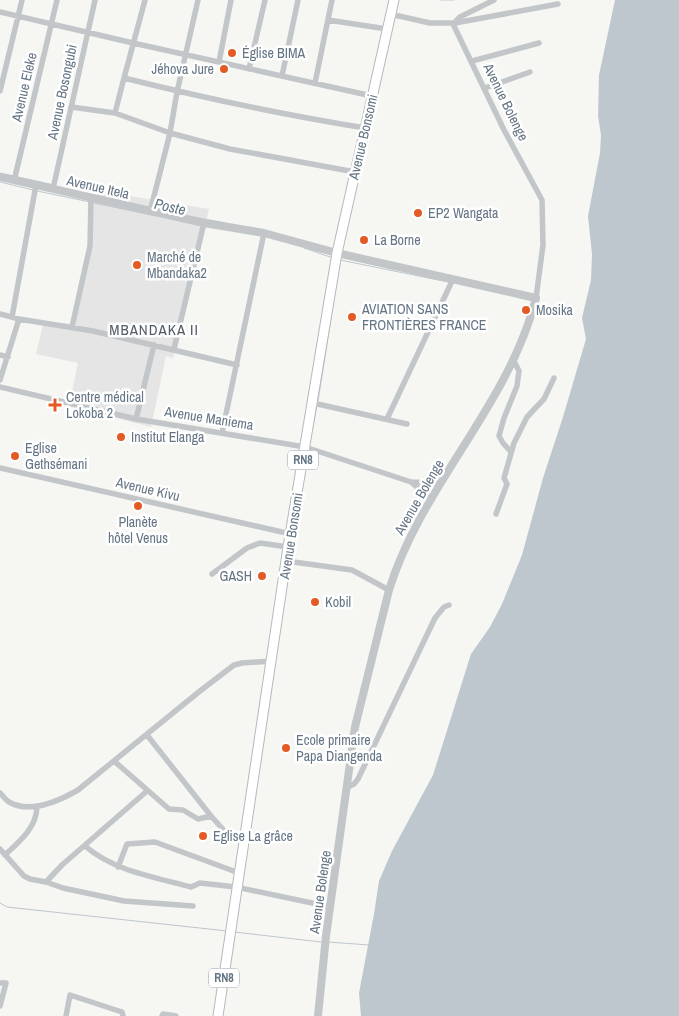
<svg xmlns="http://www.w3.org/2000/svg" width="679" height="1016" font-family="'Archivo Narrow',sans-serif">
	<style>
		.built { fill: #e4e5e4 }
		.water { fill: #bec7cd }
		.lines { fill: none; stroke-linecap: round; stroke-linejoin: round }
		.stream { stroke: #bec7cd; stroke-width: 1 }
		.primary-casing { stroke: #b5b9bd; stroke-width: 11 }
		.minor { stroke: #c2c6c9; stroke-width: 5.5 }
		.tertiary { stroke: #c2c6c9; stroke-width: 8 }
		.primary { stroke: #fff; stroke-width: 9 }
		.poi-dot { fill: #e45a25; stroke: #fff; stroke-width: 2 }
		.labels { text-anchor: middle; stroke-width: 5; stroke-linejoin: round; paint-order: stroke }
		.shield { fill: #fff; stroke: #939ea9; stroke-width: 1 }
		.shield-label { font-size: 12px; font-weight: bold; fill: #657584 }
		.poi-label { font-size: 14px; fill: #657584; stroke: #fff; text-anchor: start }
		.street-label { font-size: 14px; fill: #657584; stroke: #fff }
		.water-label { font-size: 15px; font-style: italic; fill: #617781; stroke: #fff }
		.neighbourhood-label { font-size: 15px; letter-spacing: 1px; fill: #535e69; stroke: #fff }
	</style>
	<rect width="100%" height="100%" fill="#f6f6f3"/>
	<path class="built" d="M93 190 209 209 173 358 166 356 151 427 69 406 78 363 36 354 44 321 71 324 89 246Z"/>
	<path class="water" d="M615 0H679V1016H361L359 993 374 914 379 881 392 851 433 775 471 654 490 627 502 604 522 555 543 478 563 417 586 339 582 318 591 280 592 254 588 216 600 153 601 135 598 116 599 75Z"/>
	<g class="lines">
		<path class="stream" d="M441 0H454
			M0 173 14 176
			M18 177 50 184
			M0 182 33 190
			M37 191 90 202
			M94 203 156 216
			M350 214 370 128
			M193 217 226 223
			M304 248 333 258
			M340 260 448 282
			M520 298 529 300
			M318 401 339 267
			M312 431 317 405
			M0 903 7 907 227 931
			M234 932 321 942
			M328 942 369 945"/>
		<g class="primary-casing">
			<path id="primary" d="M218 1016 288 547 337 253 394 0"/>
		</g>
		<path class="minor" d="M494 0 460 17 456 21 454 26 504 130 542 200 543 245 536 298
			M0 12 133 43 372 96
			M390 14 430 23H455L558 4
			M328 20 387 29
			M472 61 539 43
			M219 62 231 0
			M249 69 265 0
			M282 76 298 0
			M124 78 145 0
			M315 83 332 0
			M485 88 530 72
			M0 91 22 0
			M71 107 115 113 170 133 230 149 355 172
			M115 113 124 78C204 98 284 115 365 128
			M14 181 57 0
			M53 189 95 0
			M150 212 170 133 177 92 198 0
			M0 314 19 319 93 331 237 365
			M12 317 36 185
			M72 327 90 246 91 197
			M174 349 204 223
			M0 355 8 357
			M0 380 19 319
			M0 387 136 419 305 447 411 482 441 483
			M313 403 407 424
			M136 419 154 345
			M387 419 453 279
			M222 433 264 233
			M511 452 503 443 499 436 504 418 517 386 519 371 514 361
			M0 468 291 534
			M411 482 432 500
			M496 514 507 484 504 478 514 443 527 417 544 399 554 378
			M286 561 352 570 389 590
			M212 574 247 548 260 543 288 547
			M147 735 211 816 228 835 246 840
			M114 761 169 809 183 810 198 819 211 816
			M346 788 354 784 358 779 435 618 444 607 449 605
			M0 793C3 796 6 800 9 802 30 814 59 801 78 790L200 691 234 665 242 663 272 661
			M85 846C114 871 154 877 191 887L200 883 236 887 331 907
			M0 849 24 876 30 879 46 882 62 865 147 791
			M5 855C20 841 37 827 37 806
			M118 867 127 844 155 842 239 873
			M46 882 63 888 124 901 193 906
			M0 983H6L0 1006
			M66 1016 70 995 122 1012 123 1016
			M162 1016 163 1014 176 1016"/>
		<path class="tertiary" d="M0 177 204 223 264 233 337 253 536 298C509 405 422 484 389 590L355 727 326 936 318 1016"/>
		<use href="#primary" class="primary"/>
	</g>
	<g class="poi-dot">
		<circle cx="232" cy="53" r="5"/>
		<circle cx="224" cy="69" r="5"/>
		<circle cx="418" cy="213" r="5"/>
		<circle cx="364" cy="240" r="5"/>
		<circle cx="137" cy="265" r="5"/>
		<circle cx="526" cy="310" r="5"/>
		<circle cx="352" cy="317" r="5"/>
		<path d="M52.5 397.5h5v5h5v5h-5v5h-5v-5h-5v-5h5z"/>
		<circle cx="121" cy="437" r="5"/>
		<circle cx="15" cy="456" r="5"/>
		<circle cx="138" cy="506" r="5"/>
		<circle cx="262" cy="576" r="5"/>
		<circle cx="315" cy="602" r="5"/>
		<circle cx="286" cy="748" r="5"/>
		<circle cx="203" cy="836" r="5"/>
	</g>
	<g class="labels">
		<g class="shield">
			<rect x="288" y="450.5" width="30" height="19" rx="4"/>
			<rect x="209" y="968.5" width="30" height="19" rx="4"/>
		</g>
		<g class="shield-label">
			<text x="303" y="464">RN8</text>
			<text x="224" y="982">RN8</text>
		</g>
		<g class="poi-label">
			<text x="242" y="58">Église BIMA</text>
			<text x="214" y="74" text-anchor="end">Jéhova Jure</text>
			<text x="428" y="218">EP2 Wangata</text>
			<text x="374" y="245">La Borne</text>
			<text x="147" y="262">Marché de<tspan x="147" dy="16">Mbandaka2</tspan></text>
			<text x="362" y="314">AVIATION SANS<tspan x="362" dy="16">FRONTIÈRES FRANCE</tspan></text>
			<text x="536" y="315">Mosika</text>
			<text x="66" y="402">Centre médical<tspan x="66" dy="16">Lokoba 2</tspan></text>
			<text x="131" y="442">Institut Elanga</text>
			<text x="25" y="453">Eglise<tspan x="25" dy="16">Gethsémani</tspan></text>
			<text x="138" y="527" text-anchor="middle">Planète<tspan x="138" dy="16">hôtel Venus</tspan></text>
			<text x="252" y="581" text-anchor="end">GASH</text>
			<text x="325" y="607">Kobil</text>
			<text x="296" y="745">Ecole primaire<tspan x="296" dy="16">Papa Diangenda</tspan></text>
			<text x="213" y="841">Eglise La grâce</text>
		</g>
		<g class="street-label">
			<text transform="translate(24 87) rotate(-77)" y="5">Avenue Eleke</text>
			<text transform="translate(62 92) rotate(-78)" y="5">Avenue Bosongubi</text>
			<text transform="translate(506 102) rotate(64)" y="5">Avenue Bolenge</text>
			<text transform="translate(363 137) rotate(-77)" y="5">Avenue Bonsomi</text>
			<text transform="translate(98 187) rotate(13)" y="5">Avenue Itela</text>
			<text transform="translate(209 418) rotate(9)" y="5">Avenue Maniema</text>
			<text transform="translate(148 489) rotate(13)" y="5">Avenue Kivu</text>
			<text transform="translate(419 497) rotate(-60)" y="5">Avenue Bolenge</text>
			<text transform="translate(291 536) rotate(-81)" y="5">Avenue Bonsomi</text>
			<text transform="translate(320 892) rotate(-82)" y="5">Avenue Bolenge</text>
		</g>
		<g class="water-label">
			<text transform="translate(170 207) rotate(12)" y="5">Poste</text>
		</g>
		<g class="neighbourhood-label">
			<text x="154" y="335">MBANDAKA II</text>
		</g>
	</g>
</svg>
